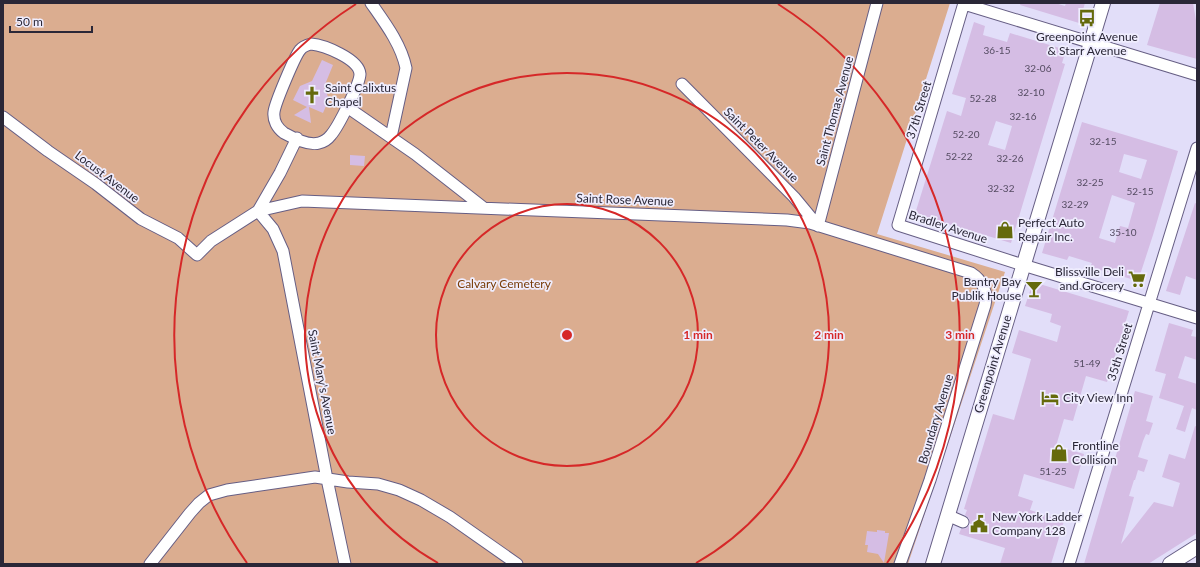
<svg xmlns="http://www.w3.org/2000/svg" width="1200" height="567" font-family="Lato,sans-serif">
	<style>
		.green { fill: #dbad90 }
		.building { fill: #d5bde4; fill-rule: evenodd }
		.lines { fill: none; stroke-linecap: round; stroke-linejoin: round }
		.minor-casing { stroke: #665e84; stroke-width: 13 }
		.major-casing { stroke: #665e84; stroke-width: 16 }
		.minor { stroke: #fff; stroke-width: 11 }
		.major { stroke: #fff; stroke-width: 14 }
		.ring { fill: none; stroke: #d62828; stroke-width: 2 }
		.labels { text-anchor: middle; stroke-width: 3.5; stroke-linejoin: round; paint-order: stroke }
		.number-label { font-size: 10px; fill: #554c62 }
		.poi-label { font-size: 12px; fill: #2a2737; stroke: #efedfe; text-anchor: start }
		.street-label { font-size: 12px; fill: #2a2737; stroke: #efedfe }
		.park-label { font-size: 12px; fill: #783b07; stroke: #efedfe }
		.centre { fill: #d62828; stroke: #efedfe; stroke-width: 2 }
		.ring-label { font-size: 12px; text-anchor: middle; font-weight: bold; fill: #d62828; stroke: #efedfe; stroke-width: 3.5; stroke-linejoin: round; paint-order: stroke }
	</style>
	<rect width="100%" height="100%" fill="#e2def9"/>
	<path class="green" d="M3 3H950L877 234 1005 272 908 564H3Z"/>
	<path class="building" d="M1021 3H1055L1065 6 1066 3H1085L1079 23 1020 5Z
		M1160 3H1193L1197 26V59L1147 45Z
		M974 22 985 26 983 35 1007 42 1010 33 1066 50 1062 63 1065 64 1011 243 915 214 947 111 961 116 966 98 952 94ZM996 121 1012 126 1005 150 988 145Z
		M322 60 333 65 324 87 329 99 323 113 309 107 311 123 294 115 307 107 293 100 300 86 312 81Z
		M1082 122 1178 151 1153 235 1138 281 1090 267 1092 263 1069 256 1067 260 1042 253ZM1124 154 1147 160 1141 179 1119 172ZM1112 195 1135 203 1128 228 1120 226 1115 243 1099 238Z
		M350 155 365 156 364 166 350 165Z
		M1195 203 1197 204V280L1186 276 1180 295 1166 291Z
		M1033 282 1129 311 1107 382 1086 376 1073 421 1064 419 1056 446 1084 454 1074 489 1024 474 1018 496 1033 501 1030 510 1064 521 1051 564H1000L1005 548 959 534 961 529 967 528 970 524 969 518 965 515 967 510 964 509 993 414 1014 420 1026 378 1031 359 1012 353 1019 330 1057 342 1061 326 1050 322 1052 314 1025 306Z
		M1169 323 1193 330 1191 336 1197 337V360L1185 356 1178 378 1197 384V410L1192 408 1185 432 1176 429 1184 406 1159 398 1166 374 1155 371Z
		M1135 391 1153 396 1146 421 1153 423 1149 435 1146 434 1143 441 1138 457 1148 460 1144 472 1138 470 1135 480H1134L1129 496 1134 497 1121 544 1154 502 1173 507 1180 483 1162 477 1169 454 1185 459 1195 426 1197 427V533L1148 564H1084Z
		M877 530 885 531V533H889L884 563 878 554 867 552 868 545H865L867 531 877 532Z"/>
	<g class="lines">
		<g class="minor-casing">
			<path id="minor" d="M371 3C385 23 401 44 406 68L391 137
				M964 3 898 225 1023 265 1197 318
				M964 4 1197 75
				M311 44C324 45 359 59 360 74 360 84 338 127 331 135 328 139 323 142 319 143 309 146 293 138 284 133 277 128 273 120 274 112 275 103 295 56 300 50 303 46 307 45 311 44Z
				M682 84 794 197 818 226
				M347 107 415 154 484 208
				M3 117 48 151 96 184 141 219 178 238 197 255 211 241 258 211 280 173 297 138
				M258 211 302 201 787 220 810 223 971 273C982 280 988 291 985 305L930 480 900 564
				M258 211 273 229 283 251 327 479 345 564
				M818 226 877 3
				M947 515 963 522
				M150 564 190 513 199 503 209 495 227 490 315 477 348 482 378 484 399 490 421 500 450 517 517 564
				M1069 564 1197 148"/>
		</g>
		<g class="major-casing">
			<path id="major" d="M933 564 1103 3
				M1170 564 1197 547"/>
		</g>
		<use href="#minor" class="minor"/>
		<use href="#major" class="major"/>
	</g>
	<g class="ring">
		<circle cx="567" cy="335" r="131"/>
		<path d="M438 563A262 262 0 1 1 696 563"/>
		<path d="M247 563A393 393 0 0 1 356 4M778 4A393 393 0 0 1 887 563"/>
	</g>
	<defs>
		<g id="bus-bare" transform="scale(1.38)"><path d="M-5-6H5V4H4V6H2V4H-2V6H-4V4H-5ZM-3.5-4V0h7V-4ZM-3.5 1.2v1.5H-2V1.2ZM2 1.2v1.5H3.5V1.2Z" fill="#656a0c" stroke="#efedfe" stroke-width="2.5" paint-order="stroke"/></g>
		<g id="church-bare" transform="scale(1.38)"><path d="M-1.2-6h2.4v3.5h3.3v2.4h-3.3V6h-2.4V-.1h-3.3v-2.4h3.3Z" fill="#656a0c" stroke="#efedfe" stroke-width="2.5" paint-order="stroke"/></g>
		<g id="shop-bare" transform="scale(1.38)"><path d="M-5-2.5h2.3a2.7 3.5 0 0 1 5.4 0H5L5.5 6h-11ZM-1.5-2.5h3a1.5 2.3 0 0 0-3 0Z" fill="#656a0c" stroke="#efedfe" stroke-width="2.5" paint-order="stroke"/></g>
		<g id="supermarket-bare" transform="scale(1.38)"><path d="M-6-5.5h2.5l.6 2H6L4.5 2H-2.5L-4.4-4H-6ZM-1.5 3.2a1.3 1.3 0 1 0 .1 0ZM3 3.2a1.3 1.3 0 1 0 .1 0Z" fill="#656a0c" stroke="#efedfe" stroke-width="2.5" paint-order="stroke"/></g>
		<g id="bar-bare" transform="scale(1.38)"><path d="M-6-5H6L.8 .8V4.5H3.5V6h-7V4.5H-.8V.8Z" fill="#656a0c" stroke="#efedfe" stroke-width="2.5" paint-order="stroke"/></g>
		<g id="hotel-bare" transform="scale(1.38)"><path d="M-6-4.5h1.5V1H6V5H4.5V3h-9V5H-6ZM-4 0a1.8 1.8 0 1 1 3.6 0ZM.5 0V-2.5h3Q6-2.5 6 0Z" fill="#656a0c" stroke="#efedfe" stroke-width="2.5" paint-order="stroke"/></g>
		<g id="civic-bare" transform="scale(1.38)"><path d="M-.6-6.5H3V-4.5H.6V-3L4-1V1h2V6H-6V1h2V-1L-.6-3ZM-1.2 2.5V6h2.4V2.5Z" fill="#656a0c" stroke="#efedfe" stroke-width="2.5" paint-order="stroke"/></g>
	</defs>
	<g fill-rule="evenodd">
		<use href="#bus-bare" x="1087" y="18"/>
		<use href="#church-bare" x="312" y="95"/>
		<use href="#shop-bare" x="1005" y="230"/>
		<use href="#supermarket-bare" x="1137" y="279"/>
		<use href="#bar-bare" x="1034" y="289"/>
		<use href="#hotel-bare" x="1050" y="398"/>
		<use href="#shop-bare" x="1059" y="453"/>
		<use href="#civic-bare" x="979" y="524"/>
	</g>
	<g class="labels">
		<g class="number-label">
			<text x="997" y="54">36-15</text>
			<text x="1038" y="72">32-06</text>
			<text x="1031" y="96">32-10</text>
			<text x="983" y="102">52-28</text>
			<text x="1023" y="120">32-16</text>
			<text x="966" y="138">52-20</text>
			<text x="1103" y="145">32-15</text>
			<text x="959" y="160">52-22</text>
			<text x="1010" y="162">32-26</text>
			<text x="1090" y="186">32-25</text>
			<text x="1001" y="192">32-32</text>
			<text x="1140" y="195">52-15</text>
			<text x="1075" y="208">32-29</text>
			<text x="1123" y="236">35-10</text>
			<text x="1087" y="367">51-49</text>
			<text x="1053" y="475">51-25</text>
		</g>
		<g class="poi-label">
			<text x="1087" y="41" text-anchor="middle">Greenpoint Avenue<tspan x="1087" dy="14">&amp; Starr Avenue</tspan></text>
			<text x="325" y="92">Saint Calixtus<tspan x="325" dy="14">Chapel</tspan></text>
			<text x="1018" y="227">Perfect Auto<tspan x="1018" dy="14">Repair Inc.</tspan></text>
			<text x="1124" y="276" text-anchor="end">Blissville Deli<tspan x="1124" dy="14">and Grocery</tspan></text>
			<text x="1021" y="286" text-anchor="end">Bantry Bay<tspan x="1021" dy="14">Publik House</tspan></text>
			<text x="1063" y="402">City View Inn</text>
			<text x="1072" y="450">Frontline<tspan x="1072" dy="14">Collision</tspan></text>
			<text x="992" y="521">New York Ladder<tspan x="992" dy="14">Company 128</tspan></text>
		</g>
		<g class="street-label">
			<text transform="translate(919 110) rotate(-73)" y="4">37th Street</text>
			<text transform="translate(835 111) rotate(-75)" y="4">Saint Thomas Avenue</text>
			<text transform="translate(761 145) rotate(45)" y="4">Saint Peter Avenue</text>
			<text transform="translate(107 177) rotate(37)" y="4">Locust Avenue</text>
			<text transform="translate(625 200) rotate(2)" y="4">Saint Rose Avenue</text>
			<text transform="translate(948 227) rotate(18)" y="4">Bradley Avenue</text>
			<text transform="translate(1120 352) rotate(-73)" y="4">35th Street</text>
			<text transform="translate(993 364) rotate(-73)" y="4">Greenpoint Avenue</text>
			<text transform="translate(322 382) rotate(79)" y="4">Saint Mary's Avenue</text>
			<text transform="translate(936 419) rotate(-73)" y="4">Boundary Avenue</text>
		</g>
		<g class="park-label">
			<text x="504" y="288">Calvary Cemetery</text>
		</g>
	</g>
	<circle cx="567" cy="335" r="6" class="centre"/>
	<g class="ring-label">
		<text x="698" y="339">1 min</text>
		<text x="829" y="339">2 min</text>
		<text x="960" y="339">3 min</text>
	</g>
	<rect width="1200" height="567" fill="none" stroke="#2a2737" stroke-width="8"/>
	<path d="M10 26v6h82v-6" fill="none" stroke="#2a2737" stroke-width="2"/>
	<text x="16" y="26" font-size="12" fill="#2a2737" stroke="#efedfe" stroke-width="3" paint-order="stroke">50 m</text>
</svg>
